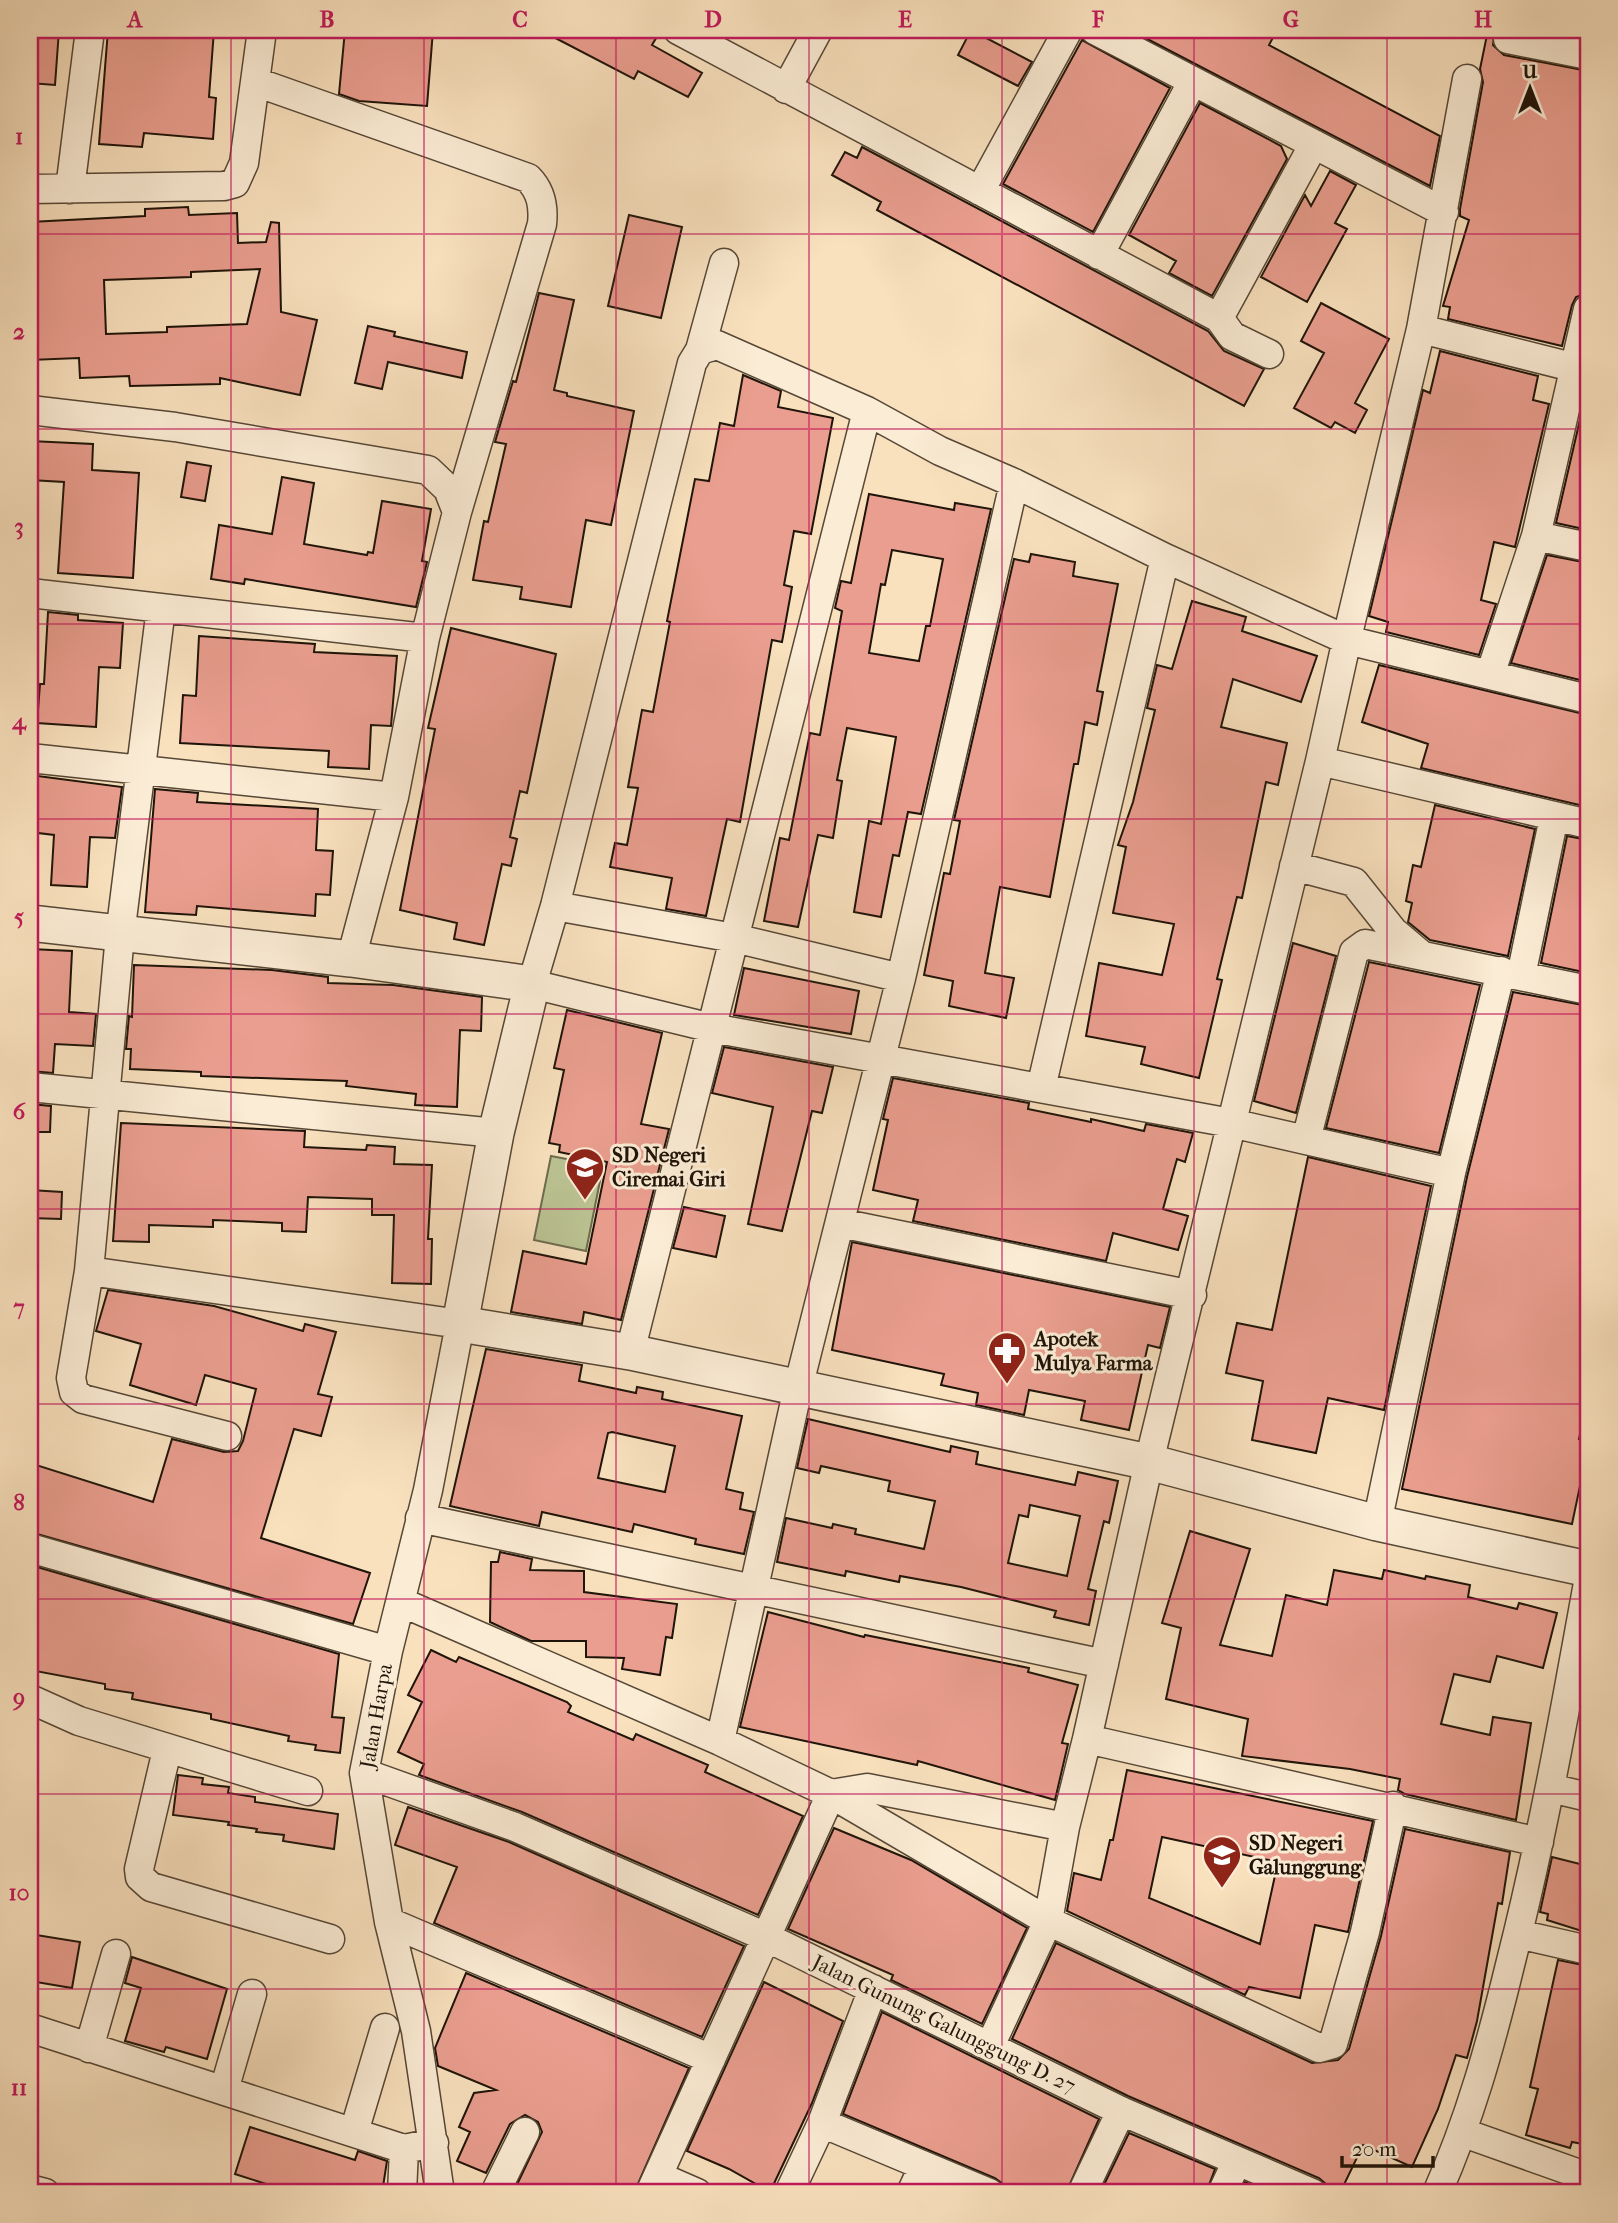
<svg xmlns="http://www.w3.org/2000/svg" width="1618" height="2223" font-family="'IM FELL French Canon',serif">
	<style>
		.park { fill: #bbc393; stroke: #6d6c4e; stroke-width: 2 }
		.building { fill: #ea9e8f; stroke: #1f1409; stroke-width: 2; fill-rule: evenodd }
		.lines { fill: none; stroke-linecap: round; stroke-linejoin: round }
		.minor-casing { stroke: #564736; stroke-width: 31 }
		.tertiary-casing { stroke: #564736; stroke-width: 38 }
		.minor { stroke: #fbecd5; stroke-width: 28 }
		.tertiary { stroke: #fbecd5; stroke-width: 35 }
		.grid { fill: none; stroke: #c2185b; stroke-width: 2; stroke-opacity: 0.55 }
		.labels { text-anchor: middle; stroke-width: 6; stroke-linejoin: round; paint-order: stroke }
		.poi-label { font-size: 21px; font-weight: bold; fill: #1f1409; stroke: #fbecd5; text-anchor: start }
		.street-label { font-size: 21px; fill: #1f1409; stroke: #fbecd5 }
		.neatline { fill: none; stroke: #c2185b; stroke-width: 2.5 }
		.grid-label { font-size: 23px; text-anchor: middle; font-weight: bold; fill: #c2185b }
	</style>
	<rect width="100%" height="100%" fill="#f9e1be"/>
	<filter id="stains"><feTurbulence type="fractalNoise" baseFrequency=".00286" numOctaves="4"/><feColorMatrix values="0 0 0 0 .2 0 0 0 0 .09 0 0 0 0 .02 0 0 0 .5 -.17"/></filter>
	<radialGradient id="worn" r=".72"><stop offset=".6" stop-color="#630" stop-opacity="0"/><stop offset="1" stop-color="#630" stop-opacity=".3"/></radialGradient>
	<path class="park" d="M551 1156 603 1166 586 1251 534 1240Z"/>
	<path class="building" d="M30 30H59L55 85 30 83Z
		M108 30 185 35V30H214L209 97 216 98 213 139 144 133 142 147 99 144Z
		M345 30H433L427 106 359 101 339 94Z
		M540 30H661L652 45 702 73 688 97 638 71 634 79Z
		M971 30 1032 62 1018 86 958 55Z
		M1130 30H1277L1269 45 1440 136 1430 186Z
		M1488 30H1495L1493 45 1504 55 1588 71V293L1576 297 1572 305 1562 346 1448 319 1450 307 1443 306 1469 220 1460 216V209L1483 82 1480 69Z
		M1547 30H1588V38Z
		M1082 40 1170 88 1093 232 1003 184Z
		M1200 103 1281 146 1287 159 1212 296 1169 273 1176 261 1129 235Z
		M862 147 1208 331 1224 351 1264 369 1244 406 877 210 881 202 832 175 845 152 857 158Z
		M1330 171 1356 185 1335 223 1347 229 1307 302 1261 277 1305 195 1311 206Z
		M188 207 189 215 237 213 238 243 266 242 271 222 279 223 281 312 317 320 300 395 220 378V384L130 386 129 376 80 378 79 358 30 360V222L145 216V209ZM260 269 247 324 167 327V332L106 334 104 280 191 277V272Z
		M629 215 682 227 661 318 608 306Z
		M539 293 574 300 554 390 567 393V396L634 411 611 525 586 520 571 607 520 599 522 587 473 580 484 521 488 522 506 444 495 442 513 381 516 382Z
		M1321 303 1389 339 1355 403 1367 410 1355 433 1335 422 1331 428 1294 408 1324 353 1301 341Z
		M368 326 395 332 394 336 467 352 462 378 388 362 382 389 355 383Z
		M1440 351 1538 376 1533 400 1549 404 1515 547 1494 542 1481 600 1496 604 1479 655 1386 632 1388 622 1369 616 1423 390 1430 393Z
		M743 375 781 391 778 407 833 418 811 534 794 531 784 585 792 587 782 642 772 640 740 822 727 819 706 916 666 909 672 878 610 867 615 843 627 845 638 788 628 787 642 710 653 712 670 622 667 621 695 479 709 481 720 423 734 426Z
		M1582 411 1588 412V530L1556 523Z
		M30 441 93 444 92 470 139 473 133 578 58 573 64 482 30 480Z
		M187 462 211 466 205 501 181 497Z
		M282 477 314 483 304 544 367 555 368 552 373 553 382 501 431 509 422 561 427 562 416 607 245 579 244 584 211 579 219 525 272 534Z
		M869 494 954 510 955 503 991 509 921 814 908 812 899 856 893 855 881 917 854 912 869 821 881 824 896 737 847 728 837 780 842 781 833 838 818 835 798 927 764 921 780 838 789 840 810 733 820 735 842 611 835 608 841 581 851 583ZM892 550 943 559 930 626H926L919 661 869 653 881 584 885 585Z
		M1031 554 1075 562 1073 576 1118 584 1097 691 1103 692 1097 725 1085 722 1078 764H1074L1050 897 1000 887 985 973 1014 978 1006 1018 949 1006 953 981 924 975 944 873 950 874 960 821 954 820 1014 559 1029 562Z
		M1547 555 1588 563V682L1511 663Z
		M1192 601 1246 617 1242 631 1317 656 1301 702 1233 679 1221 727 1287 743 1278 785 1266 782 1242 898 1237 897 1217 979 1222 980 1199 1078 1141 1064 1145 1047 1086 1036 1099 963 1162 975 1174 924 1113 913 1126 847 1118 845 1133 802 1155 710 1147 708 1157 665 1172 669Z
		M48 612 78 615V620L123 623 120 668 99 667 96 727 37 723 40 684H44Z
		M451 628 556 654 527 793 520 791 510 837 517 839 511 866 502 864 484 945 454 939 457 923 400 910 435 729 428 728Z
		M199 636 315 644 314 652 397 656 391 726 371 725 369 769 328 767 329 751 180 743 183 695 196 696Z
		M1379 665 1588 715V807L1421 768 1428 744 1362 722Z
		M30 775 122 787 115 838 90 837 87 887 51 885 54 835 30 832Z
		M155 789 198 793 197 802 318 809 316 850 333 851 330 895 316 894 315 916 197 906 196 915 145 912Z
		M1435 805 1535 829 1508 956 1430 940 1408 922 1412 903 1406 901 1413 865 1421 867Z
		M1567 836 1588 840V973L1541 963Z
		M1293 943 1336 956 1296 1113 1254 1101Z
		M30 949 72 951 69 1012 96 1014 93 1046 55 1044 53 1073 30 1071Z
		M1369 962 1480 985 1439 1153 1326 1128Z
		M134 965 272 970 328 977V983L393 985 482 997 481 1031 460 1030 457 1107 415 1105 416 1094 346 1086 347 1081 201 1076V1072L130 1069 131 1049H126L129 1016 132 1017Z
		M744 968 859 991 851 1034 734 1015Z
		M1513 992 1588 1006V1364L1583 1388 1588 1389V1398L1579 1439 1588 1441V1448L1572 1524 1402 1489 1467 1177Z
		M567 1010 662 1033 641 1124 669 1129 621 1320 584 1312 582 1324 511 1312 523 1251 586 1264 607 1162 559 1152 560 1145 549 1143 564 1070 554 1068Z
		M724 1047 833 1067 822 1113 812 1111 782 1231 748 1224 773 1107 712 1093Z
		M893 1078 1029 1103 1028 1109 1091 1122V1119L1144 1131 1146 1124 1193 1133 1185 1162 1177 1159 1163 1209 1188 1216 1178 1250 1113 1233 1106 1261 913 1221 918 1200 873 1190 888 1120 883 1119Z
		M30 1104 51 1106 50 1132H30Z
		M121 1123 305 1131 304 1147 366 1150 367 1145 395 1147 394 1164 432 1165 428 1239H432L431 1284 392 1283 394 1215H372V1199L308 1197 306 1232 282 1231V1223L213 1220V1227L149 1225V1242L113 1241Z
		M1308 1157 1431 1186 1384 1410 1328 1398 1316 1453 1252 1440 1263 1381 1226 1373 1237 1323 1272 1330Z
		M30 1190 62 1192 61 1219 30 1218Z
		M684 1207 725 1216 716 1257 673 1248Z
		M852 1242 1170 1307 1160 1348 1148 1345 1129 1430 1081 1420 1085 1401 1029 1390 1024 1415 976 1405 978 1393 941 1385 944 1374 832 1350Z
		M108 1290 214 1306 303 1331 305 1324 336 1332 318 1394 332 1397 321 1436 294 1429 261 1538 370 1573 353 1624 30 1532V1463L153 1502 172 1439 224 1452 238 1451 243 1441 256 1389 205 1375 196 1405 130 1385 141 1344 96 1331Z
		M486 1349 582 1365 579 1381 636 1393 637 1387 663 1392 662 1399 742 1416 726 1489 743 1493 740 1509 754 1512 744 1554 695 1544 696 1539 634 1524 632 1532 542 1512 539 1526 450 1506ZM612 1432 675 1446 665 1492 598 1478 608 1433Z
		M808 1419 950 1452 951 1446 978 1452 976 1464 1075 1485 1078 1472 1118 1481 1109 1523 1104 1521 1088 1589 1096 1591 1089 1625 1054 1617 1056 1611 961 1587 900 1576 899 1582 846 1571 845 1576 777 1562 786 1518 832 1528 833 1524 856 1529 855 1534 924 1549 935 1501 888 1491 890 1481 821 1466 819 1473 797 1468ZM1030 1505 1080 1516 1067 1576 1008 1563 1019 1515 1028 1517Z
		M1190 1531 1250 1549 1220 1645 1272 1656 1286 1595 1327 1605 1334 1570 1382 1579 1384 1570 1425 1579 1426 1576 1470 1585 1468 1597 1517 1609 1519 1603 1557 1613 1543 1668 1497 1656 1490 1682 1454 1674 1441 1724 1490 1735 1493 1717 1531 1723 1516 1820 1405 1794 1398 1790 1400 1779 1350 1769 1242 1756 1248 1719 1166 1699 1181 1628 1162 1623Z
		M500 1552 532 1559 530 1570 584 1571V1592L677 1604 672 1638 666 1637 660 1675 622 1669 624 1658 586 1657V1641H531L490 1622 491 1562H498Z
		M30 1565 339 1654 332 1717 344 1718 340 1753 315 1750 316 1745 288 1741 289 1736 211 1719V1714L132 1699 133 1693 105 1689V1684L30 1670Z
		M768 1612 864 1637 865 1635 1029 1668 1028 1672 1078 1685 1062 1743 1068 1744 1055 1800 918 1761 917 1765 740 1727Z
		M431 1650 456 1662 459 1657 567 1702 571 1706 568 1712 633 1740 636 1734 708 1765 705 1772 803 1816 758 1915 522 1812 419 1775 424 1764 398 1752 422 1702 408 1695Z
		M1127 1770 1373 1821 1348 1932 1315 1925 1300 1998 1249 1987 1245 1995 1067 1911 1074 1873 1101 1880 1110 1840H1113ZM1162 1837 1278 1862 1260 1944 1149 1898Z
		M178 1775 203 1778 202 1784 229 1787 228 1793 255 1797V1802L338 1814 334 1849 283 1841 284 1835 256 1832 257 1829 228 1825 229 1822 173 1815Z
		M408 1807 509 1842 744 1946 702 2037 434 1923 457 1867 395 1845Z
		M834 1828 911 1860 1027 1928 982 2024 891 1980 893 1975 788 1929Z
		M1405 1829 1510 1852 1502 1904 1498 1903 1477 2021 1467 2058 1456 2055 1438 2109 1412 2167 1363 2145 1340 2193H1328L1326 2184 1319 2178 1128 2096 1012 2039 1056 1943 1312 2063 1338 2060 1349 2049 1381 1936Z
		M1552 1857 1588 1866V1933L1547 1920 1548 1914 1540 1912Z
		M30 1934 80 1942 72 1988 30 1981Z
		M132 1957 227 1989 207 2059 166 2047 164 2052 125 2041 141 1988 125 1983Z
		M1558 1960 1588 1966V2145L1572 2142 1570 2148 1526 2135 1538 2089 1530 2087Z
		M466 1973 689 2068 634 2193H513L542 2132 538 2122 525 2115 510 2124 486 2173 457 2161 470 2132 459 2127 474 2093 496 2090 438 2066 435 2048Z
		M764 1982 843 2021 812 2103 770 2192 729 2169 687 2151Z
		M882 2012 1099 2119 1066 2193H1005L1003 2184 995 2178 843 2114Z
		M250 2127 355 2160 358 2151 387 2161 382 2193H294L235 2174Z
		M1129 2133 1215 2169 1206 2193H1100Z
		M1245 2182 1270 2193H1240Z"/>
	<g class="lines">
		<g class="minor-casing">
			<path id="minor" d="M678 30 1219 318 1232 336 1269 354
				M1095 30 1444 212
				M1508 39 1588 55
				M1467 79 1421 329 1351 621 1320 761 1149 1462 1087 1739 1539 1842
				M256 82 528 178C541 191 544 206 542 224L457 512
				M786 89 818 30
				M30 189 224 186 235 183 244 163 262 30
				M70 189 90 30
				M980 191 1068 30
				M1099 255 1193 81
				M1219 318 1314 144
				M1421 329 1588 371
				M700 350 724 263
				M30 410 175 427 428 470 448 489 457 512 425 638
				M1536 536 1588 547
				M30 593 425 638 394 797 351 959
				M161 608 120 935 89 1271 71 1378 74 1392 83 1399 227 1436
				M1490 675 1536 536 1588 309
				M30 758 394 797
				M1320 761 1588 824
				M1294 866 1354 882 1393 931 1419 953
				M555 906 734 938 901 978
				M1521 976 1554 817
				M30 1087 496 1133
				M1041 1088 1165 558
				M1306 1140 1354 952 1365 944 1588 990
				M1451 1173 1231 1123 712 1028 532 984 555 906 692 363 700 350 717 345 867 411 940 451 1014 483 1165 558 1347 640 1588 699
				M840 1223 1192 1295
				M89 1271 460 1324 428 1490 388 1651 364 1773 389 1922 416 2031 440 2193
				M630 1352 867 411
				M420 1518 1104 1664
				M1377 1523 1451 1173 1501 971
				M30 1548 388 1651
				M401 1602 720 1741 831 1794 1048 1921 1319 2048 1333 2044 1365 1932 1393 1806
				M30 1699 79 1721 308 1791
				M720 1741 798 1388 901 978 1014 483
				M167 1750 139 1869 140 1877 151 1887 330 1939
				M364 1773 515 1827 766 1937 1121 2111 1312 2193
				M1550 1788 1588 1797
				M831 1794 867 1788 1065 1827
				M389 1922 711 2059
				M1518 1934 1588 1950
				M30 2028 404 2149 434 2143
				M990 2046 1048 1921 1065 1827 1087 1739
				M89 2048 116 1954
				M224 2090 252 1994
				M822 2123 989 2193
				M354 2132 385 2028
				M1464 2133 1588 2177
				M658 2176 697 2193
				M30 2189 45 2193
				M402 2193 404 2149
				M495 2193 525 2132
				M650 2193 831 1794
				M789 2193 822 2123 873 1989
				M911 2193 923 2167
				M1082 2193 1121 2111
				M1222 2193 1237 2161
				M1437 2193C1470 2119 1491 2043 1510 1965 1542 1839 1565 1711 1588 1583"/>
		</g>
		<g class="tertiary-casing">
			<path id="tertiary" d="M30 923 351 959 532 984 496 1133 460 1324 630 1352 1149 1462 1377 1523 1588 1569"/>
		</g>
		<use href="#minor" class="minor"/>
		<use href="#tertiary" class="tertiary"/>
	</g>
	<path class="grid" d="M231 30V2193M424 30V2193M616 30V2193M809 30V2193M1002 30V2193M1194 30V2193M1387 30V2193M30 234H1588M30 429H1588M30 624H1588M30 819H1588M30 1014H1588M30 1209H1588M30 1404H1588M30 1599H1588M30 1794H1588M30 1989H1588"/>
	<defs>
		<g id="school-pin" transform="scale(2.0125)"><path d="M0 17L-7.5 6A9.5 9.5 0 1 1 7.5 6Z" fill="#8f2418" stroke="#fbecd5"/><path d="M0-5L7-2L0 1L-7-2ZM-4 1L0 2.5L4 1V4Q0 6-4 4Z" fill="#fff"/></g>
		<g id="pharmacy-pin" transform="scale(2.0125)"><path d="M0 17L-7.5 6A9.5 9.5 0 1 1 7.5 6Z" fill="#8f2418" stroke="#fbecd5"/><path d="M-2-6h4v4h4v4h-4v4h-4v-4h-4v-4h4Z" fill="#fff"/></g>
	</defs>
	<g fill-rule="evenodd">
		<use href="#school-pin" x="585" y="1167"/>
		<use href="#pharmacy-pin" x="1007" y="1351"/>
		<use href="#school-pin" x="1222" y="1855"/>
	</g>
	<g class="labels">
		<g class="poi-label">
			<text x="612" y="1162">SD Negeri<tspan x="612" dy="24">Ciremai Giri</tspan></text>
			<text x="1034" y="1346">Apotek<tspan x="1034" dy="24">Mulya Farma</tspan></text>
			<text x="1249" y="1850">SD Negeri<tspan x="1249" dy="24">Galunggung</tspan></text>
		</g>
		<g class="street-label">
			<text transform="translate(376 1716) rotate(-80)" y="7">Jalan Harpa</text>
			<text transform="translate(944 2024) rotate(26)" y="7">Jalan Gunung Galunggung D. 27</text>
		</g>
	</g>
	<rect width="1618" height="2223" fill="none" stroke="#f9e1be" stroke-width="77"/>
	<g transform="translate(1530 88)" stroke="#fbecd5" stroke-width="5" paint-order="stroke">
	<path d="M0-5L12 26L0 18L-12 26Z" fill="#1f1409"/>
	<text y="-10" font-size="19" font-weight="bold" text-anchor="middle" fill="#1f1409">U</text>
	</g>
	<path d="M1342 2156v10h91v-10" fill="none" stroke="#1f1409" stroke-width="3.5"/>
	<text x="1352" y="2156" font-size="21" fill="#1f1409" stroke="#fbecd5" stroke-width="5" paint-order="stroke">20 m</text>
	<rect x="38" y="38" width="1542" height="2146" class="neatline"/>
	<g class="grid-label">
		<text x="135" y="27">A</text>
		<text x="327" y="27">B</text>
		<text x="520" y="27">C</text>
		<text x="713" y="27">D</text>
		<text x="905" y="27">E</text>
		<text x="1098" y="27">F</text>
		<text x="1291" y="27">G</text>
		<text x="1483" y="27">H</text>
		<text x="19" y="144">1</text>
		<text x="19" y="339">2</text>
		<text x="19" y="534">3</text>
		<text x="19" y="729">4</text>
		<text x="19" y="924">5</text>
		<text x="19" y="1119">6</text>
		<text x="19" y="1315">7</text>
		<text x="19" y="1510">8</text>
		<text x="19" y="1705">9</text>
		<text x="19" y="1900">10</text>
		<text x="19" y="2095">11</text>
	</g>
	<rect width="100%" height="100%" filter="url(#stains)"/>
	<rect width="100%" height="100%" fill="url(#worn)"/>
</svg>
